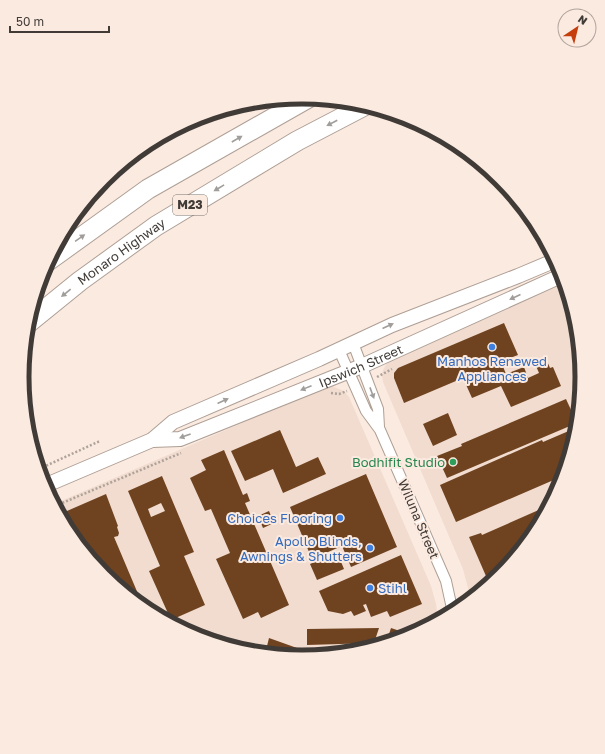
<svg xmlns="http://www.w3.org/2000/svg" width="605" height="754" font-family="'Golos Text',sans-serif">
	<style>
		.industrial { fill: #f1dccf }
		.building { fill: #704320; fill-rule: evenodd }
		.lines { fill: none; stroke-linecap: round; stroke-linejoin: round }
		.street-casing { stroke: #ae9f95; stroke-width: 12 }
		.secondary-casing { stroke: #ae9f95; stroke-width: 16 }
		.highway-casing { stroke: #ae9f95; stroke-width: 21 }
		.path { stroke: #aea29a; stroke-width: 2.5; stroke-dasharray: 2 2; stroke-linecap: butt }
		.street { stroke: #fff; stroke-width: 10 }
		.secondary { stroke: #fff; stroke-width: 14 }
		.highway { stroke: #fff; stroke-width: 19 }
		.oneway { fill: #a09d9b }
		.shop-dot { fill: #3f7fe0; stroke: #fbeae0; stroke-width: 1.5 }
		.leisure-dot { fill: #2e9e5b; stroke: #fbeae0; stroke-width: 1.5 }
		.labels { text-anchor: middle; stroke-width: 4; stroke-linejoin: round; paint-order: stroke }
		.shield { fill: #fbeae0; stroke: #79706a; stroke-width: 1 }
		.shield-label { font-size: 12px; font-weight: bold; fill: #413b37 }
		.street-label { font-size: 13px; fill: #413b37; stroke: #fbeae0 }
		.shop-label { font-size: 13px; fill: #366cbe; stroke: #fbeae0; text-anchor: end }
		.leisure-label { font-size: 13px; fill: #27864d; stroke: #fbeae0; text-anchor: end }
		.rim { fill: none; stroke: #413b37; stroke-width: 5 }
	</style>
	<rect width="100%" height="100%" fill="#fbeae0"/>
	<path class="industrial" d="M565 280 578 323 583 377 578 432 562 485 536 533 501 576 471 599 463 569 383 382 382 375 383 370 387 363 393 358Z
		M332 386 344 391 349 397 431 586 436 604 438 621 410 636 357 652 302 657 248 652 195 636 146 610 104 575 69 533 54 504 323 388Z"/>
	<path class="building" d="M504 323 518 355 497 363 498 366 502 364 506 374 524 367 528 378 539 373 536 366 547 361 550 368 553 367 561 386 511 407 501 386 472 398 463 378 404 403 394 378V373L398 368Z
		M566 399 577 423 447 478 437 456 462 446 461 444Z
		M448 413 457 435 433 446 423 424Z
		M578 427 559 488 556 479 456 522 440 485 542 440 543 442Z
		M280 430 296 467 318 457 326 474 283 493 273 469 245 481 231 451Z
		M224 450 243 495 247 493 250 501 245 503 289 605 261 618 258 612 243 619 216 559 230 553 211 509 205 511 190 478 206 470 201 460Z
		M366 474 397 547 351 567 342 546 312 559 290 507Z
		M162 476 194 552 184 556 205 605 171 620 149 571 160 566 128 491ZM161 503 165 511 151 517 148 509Z
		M106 494 118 526 117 527 119 533 118 536 114 537 144 608 104 575 69 533 60 514Z
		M550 505 536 533 501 576 489 583 469 537 481 533 482 535Z
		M269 511 274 523 263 528 258 516Z
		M337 552 344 569 317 580 310 564Z
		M401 555 422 604 390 617 387 611 371 617 366 604 363 605 366 611 354 616 351 611 343 614 328 611 319 591Z
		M379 628 374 643 307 645V629Z
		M391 628 412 635 386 643Z
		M269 638 297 648 294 657 256 653 258 647 266 650Z"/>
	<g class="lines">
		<g class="street-casing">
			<path id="street" d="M353 343 378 409 379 427
				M339 350 366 411 380 430 446 581 453 613"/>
		</g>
		<g class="secondary-casing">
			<g id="secondary">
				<path id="s1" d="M152 440 180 439 362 366 563 275"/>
				<path d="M44 486 152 440 173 422 319 359 392 325 518 276 556 260"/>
			</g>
		</g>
		<g class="highway-casing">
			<g id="highway">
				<path d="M48 261 148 189 310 97"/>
				<path id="s2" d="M27 324 80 281 156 226 297 141 366 105"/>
			</g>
		</g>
		<path class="path" d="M377 377 392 369
			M331 393 339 394 347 391
			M39 469 100 441
			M55 506 181 453"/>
		<use href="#street" class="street"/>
		<use href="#secondary" class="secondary"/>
		<use href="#highway" class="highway"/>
	</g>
	<defs><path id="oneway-solid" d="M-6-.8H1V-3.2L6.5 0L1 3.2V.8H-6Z"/></defs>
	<g class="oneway">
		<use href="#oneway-solid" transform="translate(332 123) rotate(152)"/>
		<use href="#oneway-solid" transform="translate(237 139) rotate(-30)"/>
		<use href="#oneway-solid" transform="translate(219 188) rotate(149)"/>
		<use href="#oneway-solid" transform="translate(80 238) rotate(-35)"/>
		<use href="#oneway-solid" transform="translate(66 293) rotate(141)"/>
		<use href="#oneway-solid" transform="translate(515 297) rotate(156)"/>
		<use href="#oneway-solid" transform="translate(388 326) rotate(-24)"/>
		<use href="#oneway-solid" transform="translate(306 388) rotate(158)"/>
		<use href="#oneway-solid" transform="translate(372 393) rotate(70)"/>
		<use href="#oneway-solid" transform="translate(223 401) rotate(-24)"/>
		<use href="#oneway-solid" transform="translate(185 436) rotate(160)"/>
	</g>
	<g class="shop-dot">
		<circle cx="492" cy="347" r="4"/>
		<circle cx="340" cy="518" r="4"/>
		<circle cx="370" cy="548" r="4"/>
		<circle cx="370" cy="588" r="4"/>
	</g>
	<circle class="leisure-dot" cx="453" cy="462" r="4"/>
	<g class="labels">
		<rect class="shield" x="173" y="195" width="34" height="20" rx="3"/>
		<g class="shield-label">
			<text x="190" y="209">M23</text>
		</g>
		<g class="street-label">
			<text dy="5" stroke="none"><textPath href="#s2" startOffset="119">Monaro Highway</textPath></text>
			<text dy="5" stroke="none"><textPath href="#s1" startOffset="223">Ipswich Street</textPath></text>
			<text transform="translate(419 519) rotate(67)" y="5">Wiluna Street</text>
		</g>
		<g class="shop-label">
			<text x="492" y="366" text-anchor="middle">Manhos Renewed<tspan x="492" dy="15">Appliances</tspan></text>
			<text x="332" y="523">Choices Flooring</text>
			<text x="362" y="546">Apollo Blinds,<tspan x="362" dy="15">Awnings &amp; Shutters</tspan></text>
			<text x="378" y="593" text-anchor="start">Stihl</text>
		</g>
		<g class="leisure-label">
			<text x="445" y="467">Bodhifit Studio</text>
		</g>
	</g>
	<path d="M0 0H605V754H0ZM29 377a273 273 0 1 1 546 0a273 273 0 1 1-546 0Z" fill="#fbeae0" fill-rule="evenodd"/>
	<path class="rim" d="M29 377a273 273 0 1 1 546 0a273 273 0 1 1-546 0Z"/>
	<g transform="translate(577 28) rotate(35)"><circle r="19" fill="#fbeae0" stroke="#b1a49c"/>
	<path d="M0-3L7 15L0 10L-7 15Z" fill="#c53e0b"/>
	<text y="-6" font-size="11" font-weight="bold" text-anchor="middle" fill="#413b37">N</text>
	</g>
	<path d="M10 26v6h99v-6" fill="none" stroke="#413b37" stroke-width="2"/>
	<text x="16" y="26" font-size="12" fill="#413b37" stroke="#fbeae0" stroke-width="3" paint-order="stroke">50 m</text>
</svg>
